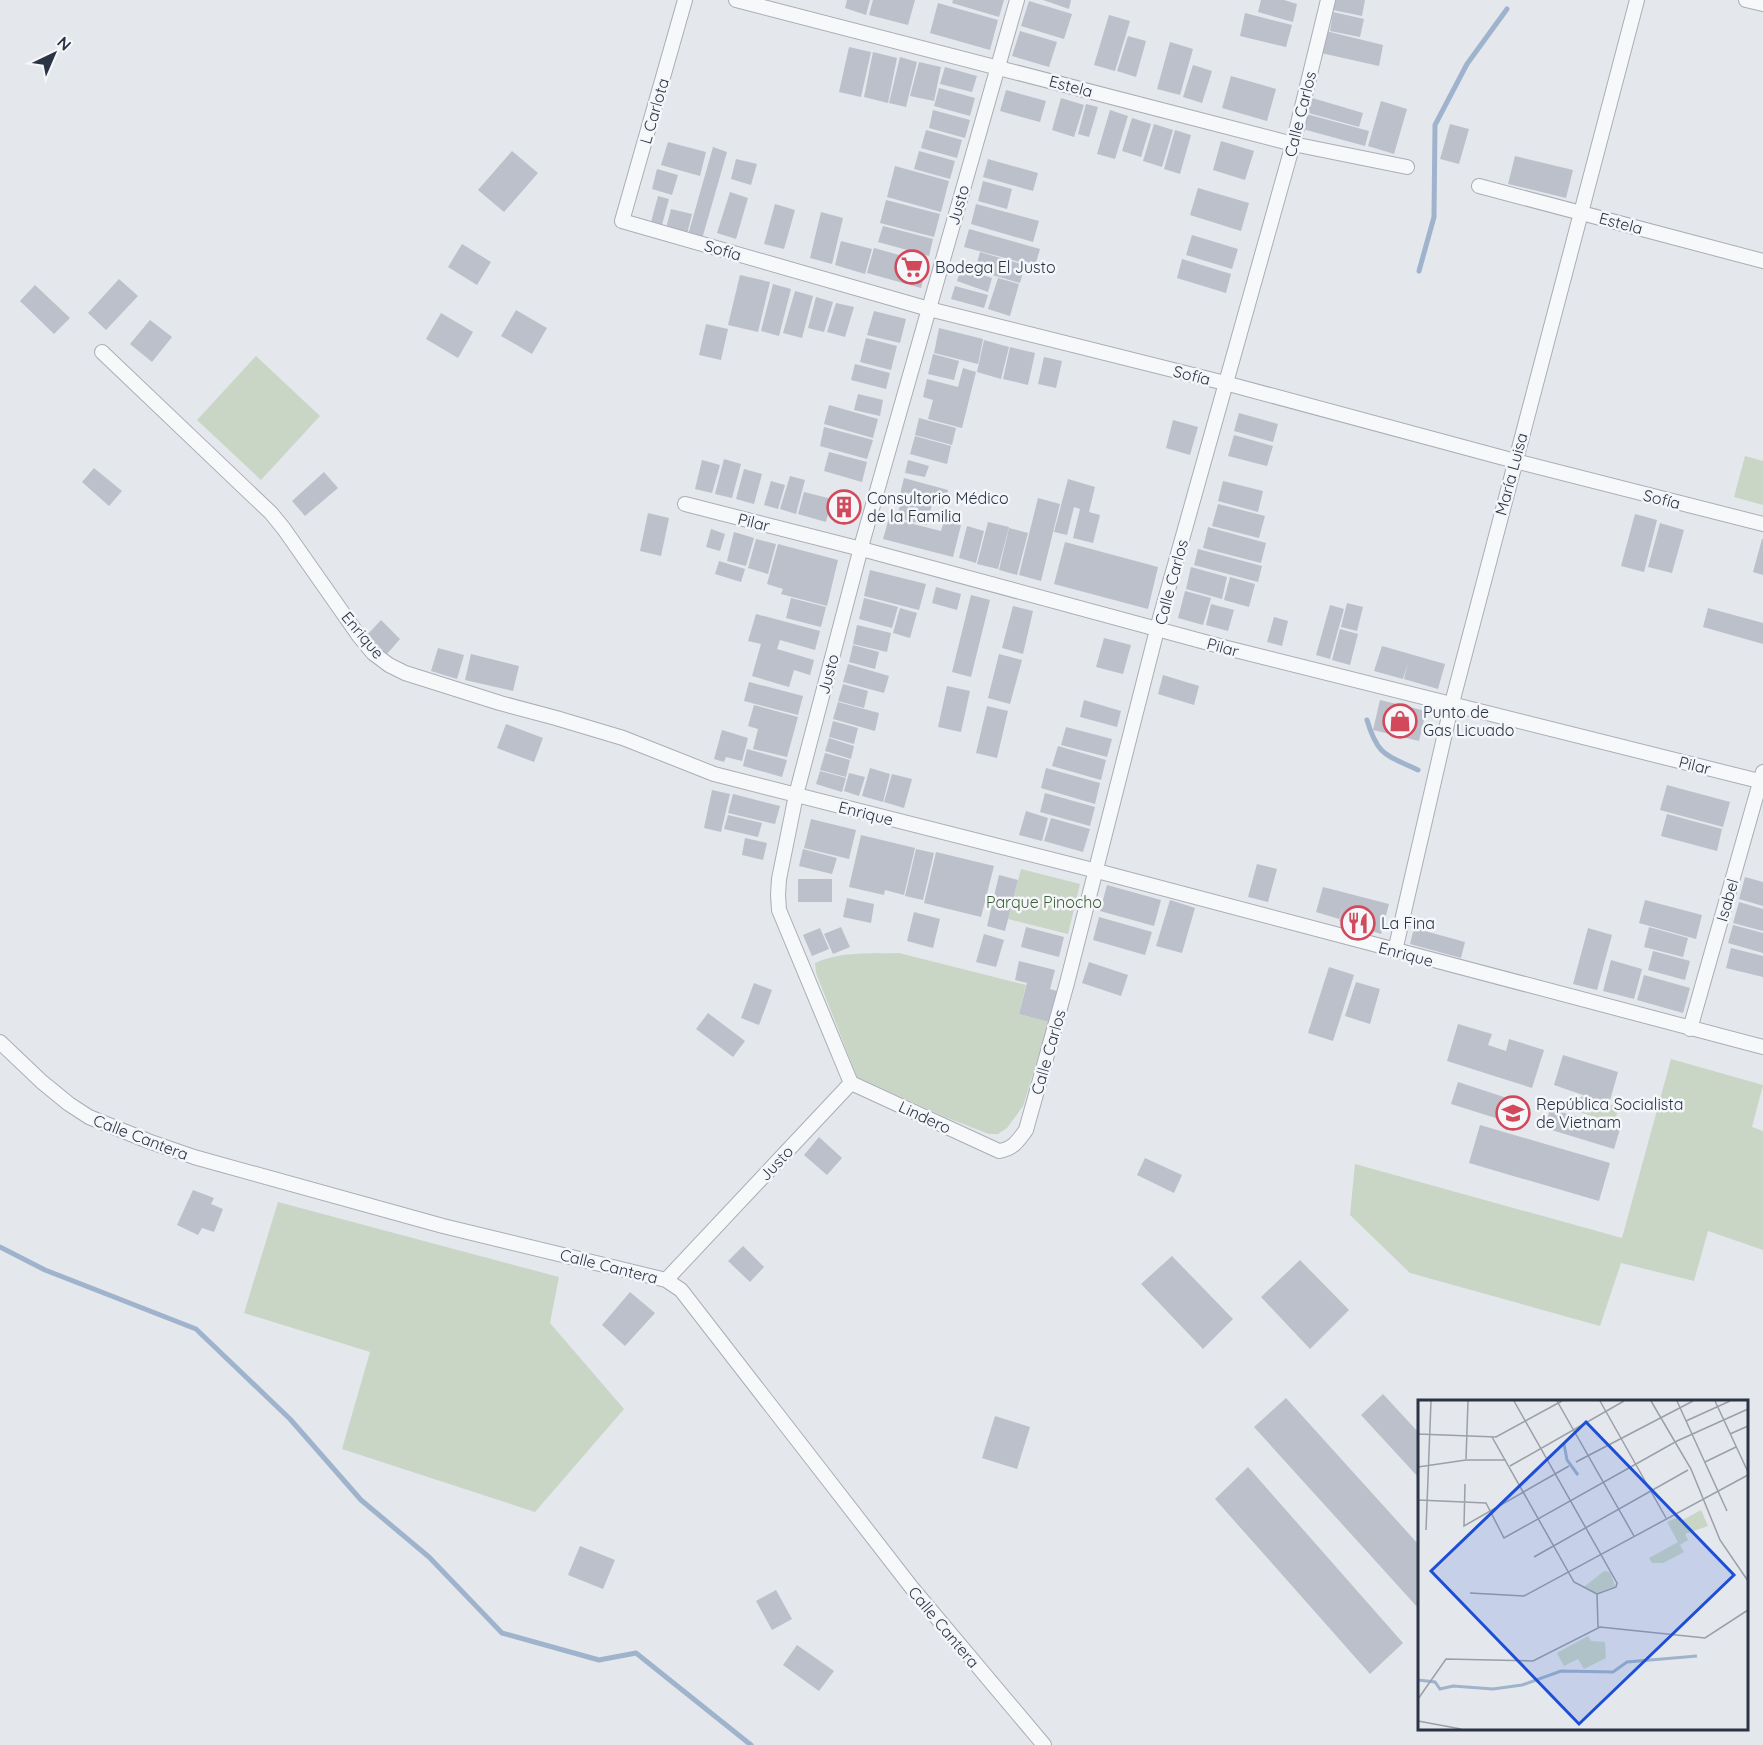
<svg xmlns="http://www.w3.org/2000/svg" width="1763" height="1745" font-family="Quicksand,sans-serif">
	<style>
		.green { fill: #c9d6c5 }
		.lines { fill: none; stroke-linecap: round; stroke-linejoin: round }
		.stream { stroke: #9fb4cc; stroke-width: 5 }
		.building { fill: #bbc0ca }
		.street-casing { stroke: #a9aeb7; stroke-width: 16 }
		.street { stroke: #f7f8fa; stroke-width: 14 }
		.labels { text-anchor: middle; stroke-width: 5; stroke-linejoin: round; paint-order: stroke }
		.street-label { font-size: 16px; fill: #2b3445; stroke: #f4f6f9 }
		.poi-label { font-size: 16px; fill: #2b3445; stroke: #f4f6f9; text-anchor: start }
		.park-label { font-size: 16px; fill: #3f6138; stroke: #f4f6f9 }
		.inset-river { fill: none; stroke: #9fb4cc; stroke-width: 3 }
		.inset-road { fill: none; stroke: #9a9fa9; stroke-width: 1.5 }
		.view { fill: #1d4ed8; fill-opacity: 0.15; stroke: #1d4ed8; stroke-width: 3 }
		.inset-edge { fill: none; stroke: #2b3445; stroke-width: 3 }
	</style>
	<rect width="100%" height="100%" fill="#e4e7ec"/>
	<path class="green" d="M256 356 320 416 261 480 197 420Z
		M1745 456 1763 461V505L1734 497Z
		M1021 869 1080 884 1068 934 1008 919Z
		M899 953 1026 985 1019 1014 1049 1022 1023 1106 1007 1128 998 1134H989L945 1117 857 1077 816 973 815 963C841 951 871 954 899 953Z
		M1671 1059 1763 1085 1752 1127 1763 1131V1250L1708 1231 1694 1281 1621 1263 1600 1326 1410 1273 1350 1215 1355 1164 1622 1238Z
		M1574 1096 1581 1098V1096L1619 1107 1614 1123 1570 1109Z
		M278 1202 559 1277 550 1323 624 1409 535 1512 342 1449 370 1352 244 1313Z"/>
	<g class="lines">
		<path class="stream" d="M1419 271 1434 217 1435 125 1467 64 1507 9
			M1367 720C1378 757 1387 755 1418 770
			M0 1247 45 1270 196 1329 290 1419 361 1500 429 1557 502 1633 599 1660 636 1653 751 1745"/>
	</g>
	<path class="building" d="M847 0H870L866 15 845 8Z
		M873 0H915L908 25 869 15Z
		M953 0H1004L999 17 952 3Z
		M1043 0H1071L1069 9Z
		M1261 0H1284L1297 4 1293 22 1258 12Z
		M1335 0H1365L1362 16 1333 10Z
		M1029 1 1072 14 1064 39 1021 26Z
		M938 3 998 20 990 50 930 33Z
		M1333 12 1364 19 1360 37 1330 31Z
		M1245 13 1292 25 1286 47 1240 36Z
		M1109 15 1130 21 1115 71 1094 65Z
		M1020 31 1057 42 1049 67 1012 56Z
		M1326 31 1383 45 1379 66 1321 53Z
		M1128 36 1146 41 1136 77 1117 71Z
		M1170 42 1193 49 1180 95 1157 89Z
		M849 47 871 52 861 97 839 92Z
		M873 52 897 58 888 103 864 97Z
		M900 57 917 62 906 107 889 103Z
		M919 62 941 67 934 101 910 96Z
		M1193 65 1212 71 1202 103 1183 97Z
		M945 67 977 76 972 92 940 84Z
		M1231 76 1276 89 1267 121 1222 108Z
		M939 88 975 98 970 116 934 106Z
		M1006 90 1046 101 1040 122 1000 111Z
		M1309 97 1363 113 1359 127 1305 112Z
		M1061 98 1084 105 1074 137 1052 130Z
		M1381 101 1407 109 1394 154 1368 146Z
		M1086 104 1098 107 1089 137 1078 134Z
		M933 110 970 120 965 138 929 128Z
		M1110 110 1128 116 1115 159 1097 154Z
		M1303 113 1369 131 1365 146 1299 128Z
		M1132 118 1151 124 1141 157 1122 151Z
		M1154 124 1173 130 1162 167 1143 161Z
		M1450 124 1469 129 1459 164 1440 159Z
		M926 130 962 140 957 158 921 148Z
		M1175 130 1191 135 1180 174 1164 169Z
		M1221 141 1254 151 1245 180 1213 170Z
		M668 142 706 152 700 176 661 165Z
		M713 147 727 152 702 239 688 235Z
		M512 151 538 173 504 212 478 190Z
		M919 151 955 161 950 179 914 169Z
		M1515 156 1573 170 1566 198 1508 184Z
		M736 159 757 164 751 185 731 179Z
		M988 159 1038 173 1033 191 983 177Z
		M895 166 949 181 941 212 887 197Z
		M657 169 678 175 672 195 652 189Z
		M983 181 1012 189 1007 209 978 201Z
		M1198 188 1249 203 1241 231 1190 215Z
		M730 192 748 198 736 239 717 233Z
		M658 196 669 199 662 225 651 222Z
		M886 200 940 214 934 237 880 223Z
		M775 204 795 210 784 249 764 244Z
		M976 204 1039 221 1033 242 971 224Z
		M671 209 692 214 687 234 666 228Z
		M821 212 843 218 832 264 810 258Z
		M883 226 933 239 929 256 878 242Z
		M969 229 1040 249 1035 266 964 247Z
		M1192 235 1238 249 1232 269 1186 255Z
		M841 241 872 249 865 274 835 265Z
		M462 244 491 262 477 285 448 267Z
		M874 248 928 263 921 288 867 273Z
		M980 252 1025 265 1020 283 975 270Z
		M1182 259 1231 274 1226 293 1177 278Z
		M961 268 992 278 988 292 957 281Z
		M740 275 770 282 758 332 728 325Z
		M998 278 1019 284 1010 316 988 309Z
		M119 279 138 296 106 330 88 313Z
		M773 284 791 289 779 336 761 331Z
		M35 285 70 318 54 334 20 301Z
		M955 286 988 295 984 308 951 299Z
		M795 291 813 296 802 338 783 333Z
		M816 297 833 302 824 332 808 328Z
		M836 303 854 307 845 337 827 332Z
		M516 310 547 328 532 354 501 336Z
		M874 311 906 319 900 343 867 335Z
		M441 313 473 332 458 358 426 339Z
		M150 320 172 337 152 362 130 344Z
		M706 324 728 329 721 360 699 355Z
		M939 328 983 339 978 364 934 353Z
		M866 338 897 346 891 370 860 362Z
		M984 340 1009 347 1001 379 977 372Z
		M1010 347 1035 353 1028 385 1003 379Z
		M933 354 959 361 954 380 928 374Z
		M1044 357 1062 361 1056 388 1038 384Z
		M855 364 890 373 886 389 851 380Z
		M963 368 976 372 962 428 928 419 933 400 923 397 927 379 958 387Z
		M858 394 883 400 880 416 854 410Z
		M829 405 878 419 873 438 824 424Z
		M1239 413 1278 424 1273 442 1234 431Z
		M919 418 956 428 952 445 915 435Z
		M1173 420 1198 427 1190 455 1166 448Z
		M824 427 873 440 867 459 820 446Z
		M1234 435 1273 446 1267 466 1228 456Z
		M915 436 951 446 947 464 910 454Z
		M829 452 867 462 862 482 824 471Z
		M724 459 741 464 732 498 715 494Z
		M702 460 720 465 712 493 695 489Z
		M908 460 929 466 925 477 905 473Z
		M94 468 122 491 109 506 82 482Z
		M744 469 762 474 754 504 736 499Z
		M324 472 338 488 305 516 292 501Z
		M790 476 805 480 796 514 780 509Z
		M904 478 948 490 944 506 900 494Z
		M1068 479 1095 487 1089 512 1100 515 1093 543 1073 538 1080 509 1074 507 1067 535 1054 532Z
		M771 481 785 485 778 509 764 505Z
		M1223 481 1263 491 1258 512 1218 501Z
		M804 492 832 499 826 522 798 514Z
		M836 493 858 499 853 521 830 516Z
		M902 497 932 504 927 525 897 518Z
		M1038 498 1060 504 1041 581 1019 575Z
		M1218 504 1265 516 1259 538 1212 526Z
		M648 513 669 518 661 556 640 551Z
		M1635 514 1657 520 1644 572 1621 566Z
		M889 518 941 531 944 521 961 525 953 557 883 539Z
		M988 522 1009 527 998 569 977 564Z
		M1660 523 1684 530 1672 573 1648 567Z
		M967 526 984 531 976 563 959 558Z
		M1208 527 1266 543 1261 563 1203 548Z
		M1009 528 1028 533 1017 575 999 570Z
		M711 529 725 534 720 551 706 547Z
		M734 532 754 538 746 566 727 561Z
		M756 539 776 544 768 574 748 568Z
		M1762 539H1763V575L1753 572Z
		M1065 542 1158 567 1148 609 1054 584Z
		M778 544 838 560 827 606 781 594 783 589 767 584Z
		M1198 549 1262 566 1258 582 1194 565Z
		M719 561 745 569 741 582 715 574Z
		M1191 567 1227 577 1222 599 1186 589Z
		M870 570 926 584 919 610 864 596Z
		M1230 577 1255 584 1249 607 1224 600Z
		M936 587 961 594 957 610 932 603Z
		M1185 591 1211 598 1203 625 1178 618Z
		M971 595 990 600 971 677 952 672Z
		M791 598 826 607 821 627 786 618Z
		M864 598 898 607 892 628 859 619Z
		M1347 603 1363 607 1357 631 1341 627Z
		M1211 604 1234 610 1228 631 1206 625Z
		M1330 605 1344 609 1330 659 1316 655Z
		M1013 606 1033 611 1023 654 1002 648Z
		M900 608 917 613 910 638 893 633Z
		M1708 608 1763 623V644L1703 627Z
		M756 614 820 631 815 650 780 640 777 649 814 660 810 675 794 670 789 687 752 676 761 644 748 641Z
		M1274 617 1288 621 1282 646 1267 642Z
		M381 620 400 639 387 654 367 635Z
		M857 625 891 633 887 652 853 644Z
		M1340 629 1358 634 1350 665 1332 660Z
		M1104 638 1131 645 1123 674 1096 667Z
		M853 645 879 652 875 669 849 662Z
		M1382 646 1445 664 1438 689 1404 679 1408 663 1403 679 1374 671Z
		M438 648 464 655 457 679 431 671Z
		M471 654 519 666 513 691 465 680Z
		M999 654 1022 660 1010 704 988 698Z
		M848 664 889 676 884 693 843 682Z
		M1163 675 1199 686 1194 705 1158 694Z
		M749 682 803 696 798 715 744 701Z
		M843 684 868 691 864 708 838 701Z
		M947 686 970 691 961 732 938 727Z
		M1084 700 1121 711 1117 727 1080 717Z
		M1380 700 1426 711 1419 741 1373 730Z
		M838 702 879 713 875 731 833 719Z
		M754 705 798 717 787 757 753 749 758 729 748 726Z
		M987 706 1008 711 997 758 976 753Z
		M833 721 858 728 854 744 829 737Z
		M506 724 543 738 534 762 497 748Z
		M1066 727 1112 739 1107 757 1061 745Z
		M722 730 748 738 742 761 726 757 724 762 714 759Z
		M829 738 854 746 851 759 825 751Z
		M1058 746 1106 760 1101 780 1052 766Z
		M747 749 787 760 782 777 743 766Z
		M825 753 850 760 846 777 820 770Z
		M870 768 890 774 883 802 862 796Z
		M1046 768 1100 783 1095 804 1041 788Z
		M820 771 846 778 842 792 816 784Z
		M849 773 865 777 859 796 844 791Z
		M892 774 912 779 904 808 884 802Z
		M1667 785 1730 802 1723 827 1660 810Z
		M712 790 730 794 721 832 704 828Z
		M1045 793 1095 807 1090 826 1040 812Z
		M733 794 780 806 775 824 728 813Z
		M1026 811 1048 818 1042 841 1019 835Z
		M1667 814 1722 829 1717 851 1661 836Z
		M728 815 762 823 758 837 724 829Z
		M1051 818 1090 829 1083 852 1044 841Z
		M811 819 856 830 849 859 804 848Z
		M861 835 915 848 904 895 885 890 884 895 849 887Z
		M745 838 767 843 763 860 742 855Z
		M803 849 837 858 832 874 799 866Z
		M916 849 934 853 923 900 905 896Z
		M936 852 994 866 981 917 924 903Z
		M1257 864 1277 869 1268 902 1248 897Z
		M999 875 1018 880 1005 931 987 926Z
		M1745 877 1763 882V906L1739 899Z
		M798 879H832V902H798Z
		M1107 885 1161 900 1154 926 1100 911Z
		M1323 887 1389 904 1381 934 1352 925 1358 906 1351 925 1339 921 1343 906 1339 919 1316 912Z
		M847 898 874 904 871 923 843 917Z
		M1170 900 1195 908 1182 953 1156 946Z
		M1645 900 1702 915 1696 939 1639 923Z
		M1739 902 1763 909V931L1733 923Z
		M914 912 940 919 933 948 907 941Z
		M1099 917 1152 932 1145 955 1093 940Z
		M1733 925 1763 933V953L1728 943Z
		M841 927 850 947 833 954 824 934Z
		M1026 927 1064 937 1059 957 1021 947Z
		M1649 927 1688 938 1683 957 1644 947Z
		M820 928 829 949 812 956 803 935Z
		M1414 928 1465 942 1461 958 1410 944Z
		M1588 928 1612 935 1597 990 1573 984Z
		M984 934 1004 940 996 967 976 962Z
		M1731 948 1763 956V977L1726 968Z
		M1653 951 1690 961 1685 980 1648 970Z
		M1611 960 1642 969 1634 999 1603 991Z
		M1019 961 1055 970 1050 989 1057 991 1049 1022 1019 1014 1027 983 1015 980Z
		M1089 962 1128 975 1121 996 1082 983Z
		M1329 967 1354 975 1333 1041 1308 1033Z
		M1644 975 1690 988 1683 1013 1637 1000Z
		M1356 982 1380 989 1370 1024 1345 1016Z
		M754 983 772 990 759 1025 741 1018Z
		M708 1013 745 1041 733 1057 696 1029Z
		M1458 1024 1492 1034 1488 1045 1506 1051 1509 1039 1544 1050 1532 1088 1447 1061Z
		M1563 1055 1618 1072 1609 1104 1554 1085Z
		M1458 1082 1528 1105 1521 1126 1451 1104Z
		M1550 1109 1620 1129 1614 1149 1545 1128Z
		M1480 1125 1610 1163 1599 1201 1469 1163Z
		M819 1137 842 1158 827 1175 804 1155Z
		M1145 1158 1182 1175 1174 1193 1137 1175Z
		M193 1190 214 1198 211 1204 223 1209 214 1232 202 1228 198 1235 177 1225Z
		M743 1246 764 1267 750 1282 728 1261Z
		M1172 1256 1233 1319 1203 1349 1141 1284Z
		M1300 1260 1349 1310 1310 1349 1261 1297Z
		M630 1292 655 1313 625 1346 602 1325Z
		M1383 1394 1419 1433V1478L1361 1415Z
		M1286 1398 1419 1545V1609L1254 1427Z
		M995 1416 1030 1427 1017 1469 982 1458Z
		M1248 1467 1403 1643 1370 1674 1215 1499Z
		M580 1546 615 1560 603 1589 568 1575Z
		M776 1590 792 1619 772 1630 756 1601Z
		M797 1645 834 1671 819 1691 783 1665Z"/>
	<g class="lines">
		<g class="street-casing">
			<path id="street" d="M685 0 622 221 929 309 1225 383 1515 461 1763 524
				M736 0 1293 144 1407 167
				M1746 0 1763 4
				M1479 186 1763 261
				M102 352 271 513 284 529 359 636 373 653 389 665 405 673 500 703 556 718 623 738 714 774 1097 871 1763 1047
				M685 504 869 551 1227 648 1763 782
				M1395 951 1452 703 1637 0
				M1690 1029 1763 772
				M0 1042 42 1082 69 1104 89 1117 148 1141 194 1157 443 1226 666 1280 681 1290 912 1588 1044 1745
				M851 1083 999 1151C1013 1149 1018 1141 1026 1130L1067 983 1160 618 1293 144 1328 0
				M851 1083 779 910 778 895 779 879 796 795 863 540 1017 0
				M666 1280 851 1083"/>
		</g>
		<use href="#street" class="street"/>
	</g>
	<defs>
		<g id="supermarket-ring" transform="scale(1.725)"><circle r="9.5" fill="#f4f6f9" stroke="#d1495b" stroke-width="1.5"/><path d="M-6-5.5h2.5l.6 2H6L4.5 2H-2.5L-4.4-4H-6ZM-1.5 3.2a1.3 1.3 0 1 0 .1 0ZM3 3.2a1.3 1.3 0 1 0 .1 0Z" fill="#d1495b"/></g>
		<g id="building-ring" transform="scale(1.725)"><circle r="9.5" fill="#f4f6f9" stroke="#d1495b" stroke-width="1.5"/><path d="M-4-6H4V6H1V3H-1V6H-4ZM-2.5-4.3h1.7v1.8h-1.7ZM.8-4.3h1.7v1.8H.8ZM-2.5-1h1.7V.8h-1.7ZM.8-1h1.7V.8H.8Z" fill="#d1495b"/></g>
		<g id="shop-ring" transform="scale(1.725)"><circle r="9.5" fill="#f4f6f9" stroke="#d1495b" stroke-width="1.5"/><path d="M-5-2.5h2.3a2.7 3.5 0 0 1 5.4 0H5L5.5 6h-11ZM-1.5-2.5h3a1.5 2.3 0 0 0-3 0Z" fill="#d1495b"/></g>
		<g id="restaurant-ring" transform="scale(1.725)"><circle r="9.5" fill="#f4f6f9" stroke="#d1495b" stroke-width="1.5"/><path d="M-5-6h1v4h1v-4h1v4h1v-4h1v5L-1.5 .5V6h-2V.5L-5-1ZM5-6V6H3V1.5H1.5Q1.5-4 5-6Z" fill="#d1495b"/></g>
		<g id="school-ring" transform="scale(1.725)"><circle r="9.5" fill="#f4f6f9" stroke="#d1495b" stroke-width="1.5"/><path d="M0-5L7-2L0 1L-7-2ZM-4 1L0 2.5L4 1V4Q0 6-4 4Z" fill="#d1495b"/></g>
	</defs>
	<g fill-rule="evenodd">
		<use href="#supermarket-ring" x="912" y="267"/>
		<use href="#building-ring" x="844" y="507"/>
		<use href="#shop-ring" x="1400" y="721"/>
		<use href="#restaurant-ring" x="1358" y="923"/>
		<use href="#school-ring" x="1513" y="1113"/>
	</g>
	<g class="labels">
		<g class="street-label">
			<text transform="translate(1071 86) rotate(15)" y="6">Estela</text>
			<text transform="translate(654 111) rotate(-74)" y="6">L Carlota</text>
			<text transform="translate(1300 114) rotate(-76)" y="6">Calle Carlos</text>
			<text transform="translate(958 205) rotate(-74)" y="6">Justo</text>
			<text transform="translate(1621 223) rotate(15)" y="6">Estela</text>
			<text transform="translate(723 250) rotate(16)" y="6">Sofía</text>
			<text transform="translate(1192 375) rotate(14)" y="6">Sofía</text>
			<text transform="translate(1511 474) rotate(-75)" y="6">María Luisa</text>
			<text transform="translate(1662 499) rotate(14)" y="6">Sofía</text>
			<text transform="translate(754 522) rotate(14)" y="6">Pilar</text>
			<text transform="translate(1171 582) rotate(-75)" y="6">Calle Carlos</text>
			<text transform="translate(363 635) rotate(50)" y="6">Enrique</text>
			<text transform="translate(1223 647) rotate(15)" y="6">Pilar</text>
			<text transform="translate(828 674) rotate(-75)" y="6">Justo</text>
			<text transform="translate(1695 765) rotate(14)" y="6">Pilar</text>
			<text transform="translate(866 813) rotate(14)" y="6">Enrique</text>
			<text transform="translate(1727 900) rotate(-74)" y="6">Isabel</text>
			<text transform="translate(1406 954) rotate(15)" y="6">Enrique</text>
			<text transform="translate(1048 1052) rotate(-74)" y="6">Calle Carlos</text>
			<text transform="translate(925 1117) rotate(25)" y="6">Lindero</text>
			<text transform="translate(141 1137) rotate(21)" y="6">Calle Cantera</text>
			<text transform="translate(776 1163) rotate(-47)" y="6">Justo</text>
			<text transform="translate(609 1266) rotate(14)" y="6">Calle Cantera</text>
			<text transform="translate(944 1627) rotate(50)" y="6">Calle Cantera</text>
		</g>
		<g class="poi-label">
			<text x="935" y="273">Bodega El Justo</text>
			<text x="867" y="504">Consultorio Médico<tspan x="867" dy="18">de la Familia</tspan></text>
			<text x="1423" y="718">Punto de<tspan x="1423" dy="18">Gas Licuado</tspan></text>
			<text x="1381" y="929">La Fina</text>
			<text x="1536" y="1110">República Socialista<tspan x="1536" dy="18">de Vietnam</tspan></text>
		</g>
		<g class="park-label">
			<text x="1044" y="908">Parque Pinocho</text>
		</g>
	</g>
	<g transform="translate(1418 1400)">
		<rect width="330" height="330" fill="#e4e7ec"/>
		<path d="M283 110 290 126 267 134 270 140 262 145 266 152 245 163H234L231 158 260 142 249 122 260 117 263 121ZM186 171 192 172 197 186 179 193 166 187ZM170 236 173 241 187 242 188 258 166 269 160 259 146 266 139 253Z" fill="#c9d6c5"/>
		<path class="inset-river" d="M146 44 149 60 160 75M0 280 17 282 22 289 35 286 75 289 104 285 143 271 195 272 209 262 279 256"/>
		<path class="inset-road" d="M96 1 199 183 198 187 179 194M139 1 216 136M182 1 248 118M233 1 273 69 302 140 330 181M259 1 309 111M297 1 330 72M268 21 312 1M0 34 78 37 144 1M312 34 330 26M74 37 156 182 179 194M48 59 50 1M158 62 275 1M287 62 318 47M92 66 206 1M0 67 48 60H88M47 84 46 126 151 66M0 100 68 103 86 138 259 41 330 9M8 130 13 1M116 157 270 70M52 193 106 196 330 75M179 194 180 227M0 299 28 259 115 261 182 227 287 238 330 210M0 321 43 329"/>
		<path class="view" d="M168 22 316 175 161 324 13 171Z"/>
		<rect width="330" height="330" class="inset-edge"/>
	</g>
	<g transform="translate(54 54) rotate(44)" stroke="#f4f6f9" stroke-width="4.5" paint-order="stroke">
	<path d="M0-4.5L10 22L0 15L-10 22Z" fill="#2b3445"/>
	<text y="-9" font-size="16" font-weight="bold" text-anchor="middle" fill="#2b3445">N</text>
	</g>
</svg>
